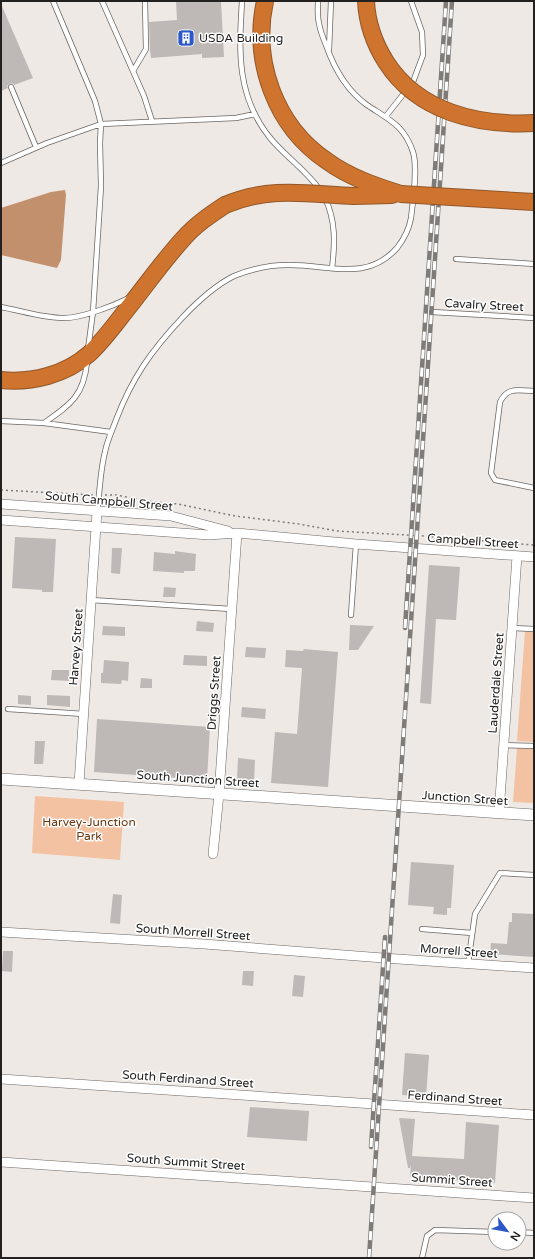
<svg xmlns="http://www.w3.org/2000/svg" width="535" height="1259" font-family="'Varela Round',sans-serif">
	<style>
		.green { fill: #f3c2a2 }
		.water { fill: #c3906e }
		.building { fill: #beb9b6 }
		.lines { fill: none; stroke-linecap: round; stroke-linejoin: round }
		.service-casing { stroke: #6c6764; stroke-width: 6 }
		.minor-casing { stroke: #6c6764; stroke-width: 10 }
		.tertiary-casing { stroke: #6c6764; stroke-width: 12 }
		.motorway-casing { stroke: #925729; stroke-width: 18 }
		.path { stroke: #7f7c79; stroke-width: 1.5; stroke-dasharray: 2 3; stroke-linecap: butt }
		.service { stroke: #fff; stroke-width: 4.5 }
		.minor { stroke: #fff; stroke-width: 9 }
		.tertiary { stroke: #fff; stroke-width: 11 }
		.motorway { stroke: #ce742e; stroke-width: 16 }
		.rail-casing { stroke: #7e7b78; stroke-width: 4.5 }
		.rail { stroke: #fff; stroke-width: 3; stroke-dasharray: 9; stroke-linecap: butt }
		.motorway-bridge-casing { stroke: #925729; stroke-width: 18; stroke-linecap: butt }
		.motorway-bridge { stroke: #ce742e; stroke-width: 16 }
		.labels { text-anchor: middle; stroke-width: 3; stroke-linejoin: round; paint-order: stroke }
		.poi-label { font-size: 12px; fill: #232120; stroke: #fff; text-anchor: start }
		.street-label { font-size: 12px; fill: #232120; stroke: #fff }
		.park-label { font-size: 12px; fill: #68360f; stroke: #fff }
	</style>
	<rect width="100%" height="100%" fill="#eee9e5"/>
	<path class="green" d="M525 631 534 632V742L517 741Z
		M517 748 534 749V803L513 802Z
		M35 796 124 802 120 860 32 853Z"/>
	<path class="water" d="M65 190 66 195 61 260 57 268 1 255V208L51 192Z"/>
	<path class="building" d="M176 1H221L224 57 202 58V54L151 58 150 49 149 22 177 20Z
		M1 4 33 78 14 85 12 83 9 84 7 86 8 88 1 91Z
		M15 537 56 539 53 592H42V590L12 588Z
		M112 548H122L120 574 111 573Z
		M175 551 196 554 195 571H184V573L153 571 154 552 175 554Z
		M429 565 460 567 456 620 436 619 431 704 420 703Z
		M164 587 176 588 175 597H163Z
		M197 621 214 623 213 632 196 631Z
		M350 625 374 626 358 650H349Z
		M103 626 125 627V636L102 635Z
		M246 647 266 648 265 658 245 657Z
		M304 649 338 652 328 787 271 783 275 732 297 734 302 668 285 667 286 650 303 651Z
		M184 655 207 656V666L183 665Z
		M104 660 129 662 128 681 122 680 121 684 101 683V673H103Z
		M52 670H69V681L51 680Z
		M141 678 152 679V688H140Z
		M18 695 31 696V705L18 704Z
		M47 695 70 696V707L47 705Z
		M242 707 266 709 265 719 241 717Z
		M97 719 210 727 207 780 94 772Z
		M35 741H45L43 764H34Z
		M238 758 255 760 254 782 237 781Z
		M411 862 454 865 451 908H447V915L433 914 434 907 408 905Z
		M113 894 122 895 120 924 110 923Z
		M512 913 534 914V957L490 954 491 943 507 944 509 922H512Z
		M3 951H13L12 972 2 971Z
		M243 971H254L253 986 242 985Z
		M294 975 305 976 303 997 292 996Z
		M405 1053 429 1055 426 1097 402 1095Z
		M250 1107 309 1111 307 1141 247 1137Z
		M399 1118 415 1119 412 1156 464 1159 466 1122 499 1125 495 1183 410 1177 411 1164 410 1168H408Z"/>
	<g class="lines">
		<g class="service-casing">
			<path id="service" d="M53 1 95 101 101 124 100 143 101 186 93 312 88 349
				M102 1 144 96 152 121
				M242 1C239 51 236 97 271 139 286 157 306 170 320 190
				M329 50 331 1
				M133 71 146 49 145 1
				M11 87 36 147
				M386 116 413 82 423 55 422 32 411 1
				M1 163 47 143 101 124 236 118 255 114
				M325 198C336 221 335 244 332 268
				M456 259 534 264
				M1 307C22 311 43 318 64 318 82 318 113 306 129 298
				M432 312 534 318
				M534 391C518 391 508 386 500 402L491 473 495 480 534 488
				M1 421 44 423 111 432
				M44 423C70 405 84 396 87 362
				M97 511C100 492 100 471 105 452 107 441 112 431 116 420 132 378 151 351 182 318 197 302 214 286 234 276 251 269 270 265 288 265 328 264 366 283 397 248 404 239 409 230 411 218 413 201 418 168 413 152 404 125 388 119 367 105 346 90 334 68 326 45 323 38 320 31 319 23 317 16 318 8 318 1
				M91 600 231 609
				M351 615 356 544
				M512 628 534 629
				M8 709 84 714
				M504 745 534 746
				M422 929 472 933
				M468 964 475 914 500 873 534 875
				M519 1232 534 1233
				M422 1258 427 1236 435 1230 495 1232"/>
		</g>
		<g class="minor-casing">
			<path id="minor" d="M1 504 171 516 228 531
				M1 520 209 535 237 533 356 544 534 557
				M79 784 97 511
				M499 813 517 556
				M213 854 219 794 237 533
				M1 932 204 944 383 958 534 968
				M1 1079 374 1104 534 1115
				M1 1162 534 1198"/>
		</g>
		<g class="tertiary-casing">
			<path id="tertiary" d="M1 779 534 815"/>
		</g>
		<g class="motorway-casing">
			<path id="motorway" d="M265 1C252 61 275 126 327 161 349 177 375 186 401 194
				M354 196 392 195
				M1 380C32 383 65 375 89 354 102 342 113 327 124 313 144 288 162 262 183 239 195 225 210 215 225 205"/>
		</g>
		<path class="path" d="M1 490 93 495
			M105 495H116L154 502 178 504 235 516 299 524 337 531 424 536 534 545"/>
		<use href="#service" class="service"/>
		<use href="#minor" class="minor"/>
		<use href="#tertiary" class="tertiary"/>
		<use href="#motorway" class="motorway"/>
		<g class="rail-casing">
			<path id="rail" d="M405 628 446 1
				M371 1147 385 937
				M369 1258 452 1"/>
		</g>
		<use href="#rail" class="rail"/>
		<g class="motorway-bridge-casing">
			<path id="motorway-bridge" d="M366 1C367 23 374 43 386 62 418 112 478 126 534 123
				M401 194 534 202
				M225 205C269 186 308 194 354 196"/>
		</g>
		<use href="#motorway-bridge" class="motorway-bridge"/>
	</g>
	<defs>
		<g id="building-square" transform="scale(0.9)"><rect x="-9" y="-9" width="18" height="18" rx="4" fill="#2c57c6" stroke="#fff"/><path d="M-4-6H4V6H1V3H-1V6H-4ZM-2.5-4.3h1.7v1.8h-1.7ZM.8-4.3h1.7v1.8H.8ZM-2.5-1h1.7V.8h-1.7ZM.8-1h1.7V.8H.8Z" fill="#fff"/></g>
	</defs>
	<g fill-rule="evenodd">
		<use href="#building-square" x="186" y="38"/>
	</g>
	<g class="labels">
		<g class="poi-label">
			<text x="199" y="42">USDA Building</text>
		</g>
		<g class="street-label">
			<text transform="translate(484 305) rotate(3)" y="4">Cavalry Street</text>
			<text transform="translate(109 501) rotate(5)" y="4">South Campbell Street</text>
			<text transform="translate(473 541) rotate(4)" y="4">Campbell Street</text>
			<text transform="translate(76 647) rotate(-86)" y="4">Harvey Street</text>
			<text transform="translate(496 683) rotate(-86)" y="4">Lauderdale Street</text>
			<text transform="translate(214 693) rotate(-86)" y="4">Driggs Street</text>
			<text transform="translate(198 779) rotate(4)" y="4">South Junction Street</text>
			<text transform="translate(465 798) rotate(4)" y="4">Junction Street</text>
			<text transform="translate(193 932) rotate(4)" y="4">South Morrell Street</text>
			<text transform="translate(459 951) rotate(4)" y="4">Morrell Street</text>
			<text transform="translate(188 1079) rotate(4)" y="4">South Ferdinand Street</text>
			<text transform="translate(455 1098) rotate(4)" y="4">Ferdinand Street</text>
			<text transform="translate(186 1162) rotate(4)" y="4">South Summit Street</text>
			<text transform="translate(452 1180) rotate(4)" y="4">Summit Street</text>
		</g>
		<g class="park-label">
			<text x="89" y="826">Harvey-Junction<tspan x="89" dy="14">Park</tspan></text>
		</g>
	</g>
	<rect width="535" height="1259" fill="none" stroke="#232120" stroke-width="4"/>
	<g transform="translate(507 1231) rotate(122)"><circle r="19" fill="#ffffff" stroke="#a7a6a6"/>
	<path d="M0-3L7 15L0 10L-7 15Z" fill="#2c57c6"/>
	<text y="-6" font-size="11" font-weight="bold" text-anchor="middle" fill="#232120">N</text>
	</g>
</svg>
